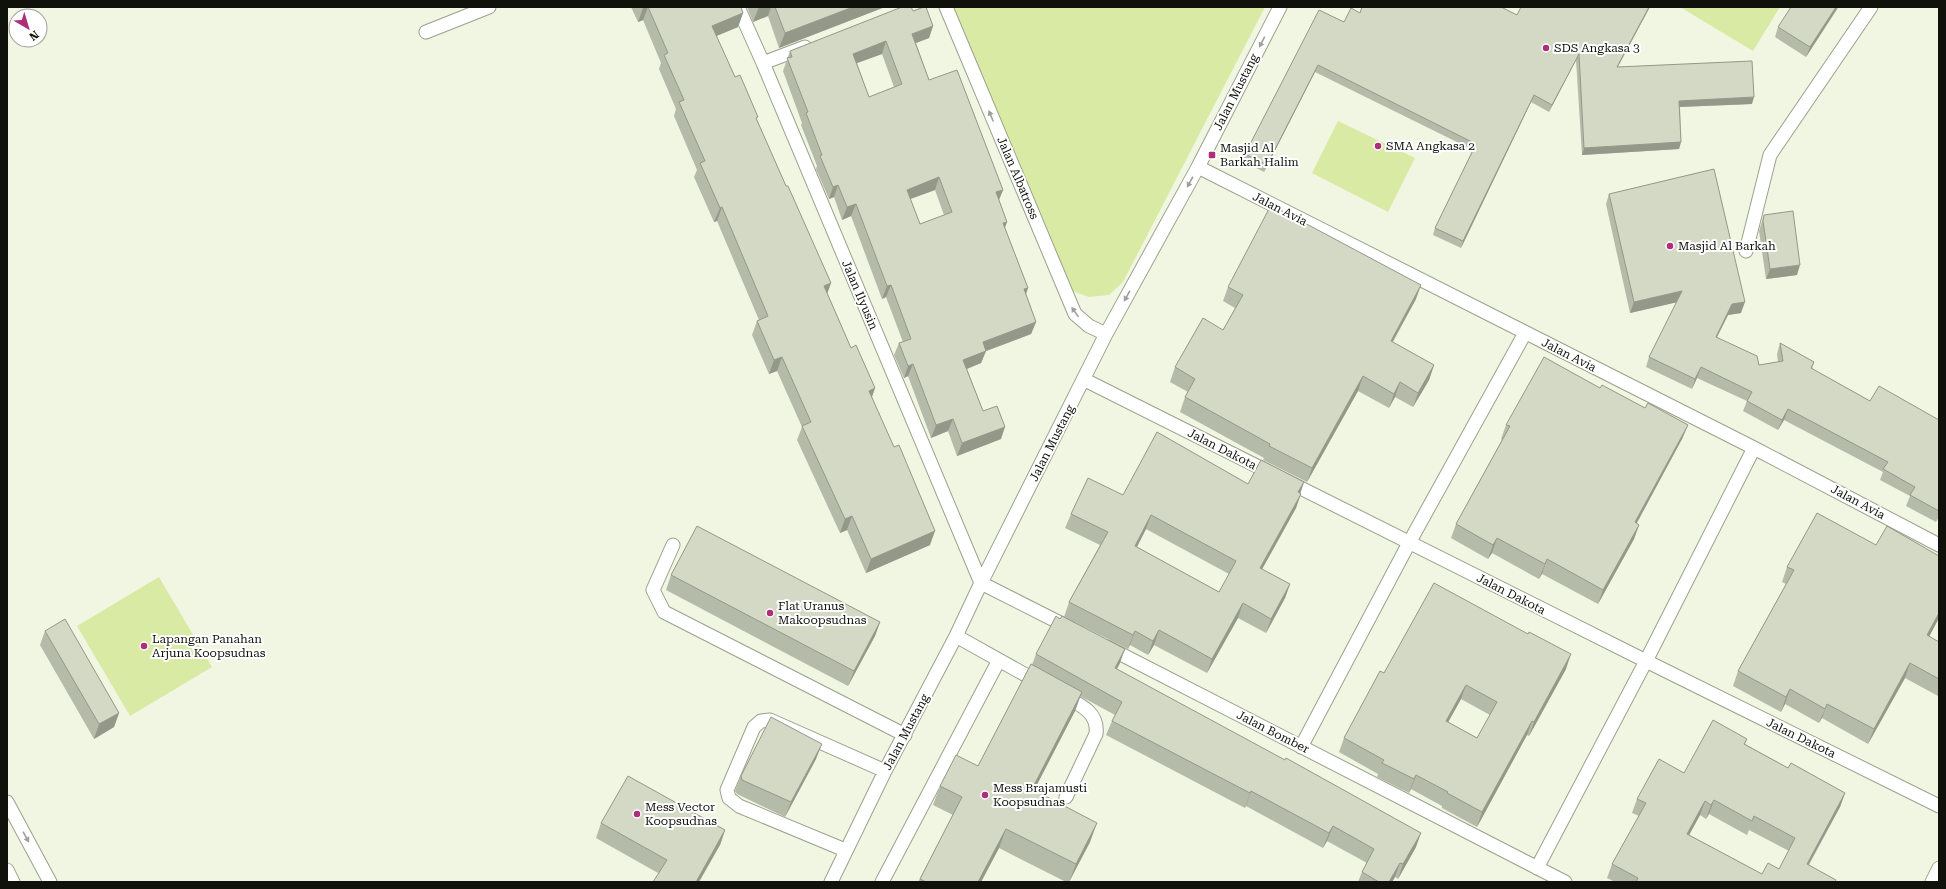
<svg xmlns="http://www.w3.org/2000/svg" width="1946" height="889" font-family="'Roboto Serif',serif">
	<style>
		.green { fill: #d9eaa5 }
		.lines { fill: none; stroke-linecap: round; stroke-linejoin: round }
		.lane-casing { stroke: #9ba18d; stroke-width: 15 }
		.lane { stroke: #fff; stroke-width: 13 }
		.wall { fill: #b5bba9; fill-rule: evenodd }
		.shaded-wall { fill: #949889 }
		.building { fill: #d3d9c4; stroke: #949889; fill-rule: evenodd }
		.oneway { fill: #9fa09d }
		.poi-dot { fill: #af2e7a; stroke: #fff; stroke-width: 1.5 }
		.labels { text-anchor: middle; stroke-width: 4; stroke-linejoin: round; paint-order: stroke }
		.poi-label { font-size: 12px; fill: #10110a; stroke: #fff; text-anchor: start }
		.street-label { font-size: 12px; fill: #10110a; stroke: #fff }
	</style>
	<rect width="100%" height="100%" fill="#f0f6e1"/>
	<path class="green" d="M954 7H1265L1123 282 1109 295 1089 297 1069 290Z
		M1680 7H1780L1753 51Z
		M1338 121 1415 158 1388 212 1312 173Z
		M159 577 212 667 130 716 77 626Z"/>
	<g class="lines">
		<g class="lane-casing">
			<path id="lane" d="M738 7 763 63 981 583
				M946 7 1075 314 1089 326 1106 334
				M426 32 489 7
				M763 63 805 47
				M1198 167 1754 448 1939 545
				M1746 251 1770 155 1871 7
				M1085 380 1646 661 1939 806
				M673 545 653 590 664 612 905 735
				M981 583 1070 628
				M956 636 1040 683
				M1107 647 1565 882
				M1062 695C1079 704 1099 712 1096 734L1066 797
				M1301 747 1409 543 1525 333
				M7 802 50 882
				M845 850 739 806 729 798 727 790 754 727 761 721 770 720 885 771
				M1537 868 1646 661 1754 448
				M7 870 13 882
				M831 882 885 771 956 636 981 583 1106 334 1198 167 1280 7
				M882 882 999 660
				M1932 882 1939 868"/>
		</g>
		<use href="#lane" class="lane"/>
	</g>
	<path class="wall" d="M631 7H741L743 13 738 27 716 36 735 77 757 120 786 186 831 283 827 293 851 348 875 388 872 397 930 545 866 573 847 530 840 533 797 440 802 427 777 371 769 374 752 335 757 321 759 320 717 221 714 222 694 177 697 170 674 116 676 109 659 69 661 63 643 20 638 22Z
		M747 7H885L779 48 768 16 753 22Z
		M1501 7 1618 67 1752 104 1680 107 1681 142 1679 149 1582 155 1576 60 1549 112 1531 102 1461 248 1433 235 1435 228 1473 150 1315 72 1264 172 1243 161 1245 154 1344 22 1360 13Z
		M1838 8 1806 57 1775 37 1778 27Z
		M913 11 933 26 929 38 916 43 929 80 1003 190 999 200 1007 222 1005 228 1028 288 1026 294 1036 322 1031 334 986 351 981 363 967 369 983 411 1001 439 957 456 948 431 931 438 908 376 904 378 894 355 899 343 903 342 886 297 882 299 851 216 842 220 834 197 829 199 816 169 817 166 801 125 802 123 783 71 790 51ZM882 54 894 87 869 97 857 63ZM935 190 944 215 920 224 910 199Z
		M1609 194 1741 313 1728 315 1717 337 1759 365 1778 362 1777 354 1780 343 1814 362 1812 369 1870 401 1939 420V517L1936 522 1906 506 1910 496 1880 480 1883 472 1784 420 1778 430 1743 411 1747 401 1697 378 1692 389 1646 367 1649 357 1677 302 1630 313 1606 204Z
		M1764 215 1797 275 1766 279 1759 231Z
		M1228 287 1416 299 1393 342 1434 365 1429 380 1413 407 1395 397 1389 408 1358 391 1307 482 1263 460 1264 458 1180 412 1185 397 1188 392 1170 382 1175 367 1223 330 1235 308 1223 301Z
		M1600 388 1645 408 1688 425 1682 439 1637 523 1639 525 1634 539 1598 604 1542 574 1539 579 1492 553 1488 559 1451 538 1456 524 1502 440 1501 439 1506 425Z
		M1304 482 1296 508 1262 569 1290 584 1285 598 1266 633 1238 618 1207 673 1154 645 1148 655 1130 645 1128 649 1064 617 1069 602 1100 545 1065 528 1071 514 1248 484ZM1146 529 1229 574 1219 592 1137 547Z
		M1876 545 1939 556V618L1929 636 1939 642V694L1938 696 1905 678 1868 744 1822 718 1819 723 1785 704 1781 712 1733 686 1738 671 1786 584 1782 582 1787 567Z
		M671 575 880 622 875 636 848 686 666 590Z
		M45 631 119 713 114 727 94 739 40 645Z
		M1036 654 1120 663 1117 669 1416 847 1398 879 1395 877 1392 882H1358L1362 872 1367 863 1327 841 1323 848 1246 806 1245 808 1106 735 1112 721 1115 715 1080 696 1075 711 1034 790 1090 842 1069 882H1066L999 848 981 882H918L953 815 933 805 940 786 978 766 1032 665Z
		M1566 669 1529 736 1527 735 1477 827 1442 808V806L1411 789 1409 793 1377 777 1378 774 1339 752 1344 738 1384 673ZM1461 699 1490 715 1477 738 1448 722Z
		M1747 739 1745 744 1788 768 1845 793 1840 807 1809 865 1835 882H1615L1607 878 1612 864 1639 816 1632 813 1637 799 1684 773ZM1709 814 1747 835 1749 830 1789 851 1779 869 1762 874 1689 835 1700 815 1706 819Z
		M816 759 785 817 737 794 735 791 741 776Z
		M601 823 725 830 720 845 658 873 596 838Z"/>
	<path class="shaded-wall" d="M646 7H648L643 20 638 22 643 8Z
		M759 7H771L768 16 753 22Z
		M853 7H885L779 48 785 33Z
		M1649 7H1650L1614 74 1617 67Z
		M1836 7H1838L1806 57 1810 47Z
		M743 13 738 27 707 40 712 26Z
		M933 26 929 38 908 46 912 34Z
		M886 41 882 54 849 66 853 54Z
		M1579 54 1576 60 1549 112 1552 105Z
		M1318 65 1315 72 1264 172 1267 165Z
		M1534 95 1531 102 1461 248 1463 241Z
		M1754 97 1752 104 1677 107 1679 101Z
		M1681 142 1679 149 1582 155 1584 148Z
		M939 177 935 190 902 202 907 190Z
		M838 185 834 197 829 199 833 187Z
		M1003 190 998 202 996 192Z
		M856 204 851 216 842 220 847 207Z
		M722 207 717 221 714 222 720 208Z
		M1007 222 1002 234 1003 223Z
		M1800 265 1797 275 1766 279 1770 269Z
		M831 283 826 297 824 286Z
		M891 285 886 297 882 299 887 286Z
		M1421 285 1416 299 1385 355 1391 341Z
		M1028 288 1024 300V289Z
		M1682 291 1678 302 1630 313 1634 302Z
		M1745 302 1741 313 1728 315 1712 347 1716 337 1732 304Z
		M1036 322 1031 334 986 351 981 363 959 372 963 360 983 342Z
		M782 357 777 371 769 374 774 360Z
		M913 364 908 376 904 378 908 366Z
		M1434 365 1429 380 1413 407 1418 393Z
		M1701 367 1697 378 1692 389 1695 379Z
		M1363 376 1358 391 1307 482 1312 468Z
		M1400 382 1395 397 1389 408 1394 394Z
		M875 388 870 402 869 391Z
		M1788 409 1784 420 1778 430 1782 420Z
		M953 419 948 431 931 438 936 425Z
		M1688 425 1682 439 1629 537 1635 522Z
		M1005 427 1001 439 957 456 962 443Z
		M1304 482 1299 496 1298 492Z
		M1301 494 1296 508 1255 582 1260 568Z
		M1151 515 1146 529 1130 560 1135 546Z
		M852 516 847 530 840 533 845 519Z
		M1639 525 1634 539 1598 604 1603 590Z
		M935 531 930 545 866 573 871 559Z
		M1497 538 1492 553 1488 559 1493 545Z
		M1547 559 1542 574 1539 579Z
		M1290 584 1285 598 1266 633 1271 619Z
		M1243 603 1238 618 1207 673 1212 659Z
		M1939 613V618L1922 650 1927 635Z
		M880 622 875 636 848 686 854 671Z
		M1159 630 1154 645 1148 655 1153 641Z
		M1135 631 1130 645 1128 649 1133 635Z
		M1125 649 1120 663 1109 683 1115 668Z
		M1571 654 1566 669 1529 736 1534 722Z
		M1910 663 1905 678 1868 744 1874 729Z
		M1466 685 1461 699 1441 735 1446 721Z
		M1790 689 1785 704 1781 712 1786 697Z
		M1082 692 1075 711 1025 808 1032 789Z
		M1827 704 1822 718 1819 723 1825 709Z
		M119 713 114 727 94 739 99 724Z
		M1532 721 1527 735 1477 827 1482 812Z
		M822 744 816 759 785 817 791 802Z
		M1416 775 1411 789 1409 793 1414 779Z
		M1251 791 1246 806 1245 808 1250 793Z
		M1845 793 1840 807 1801 878 1807 864Z
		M1714 800 1709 814 1706 819 1711 805Z
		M1705 801 1700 815 1682 848 1687 834Z
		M1097 823 1090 842 1069 882 1076 864Z
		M1333 826 1327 841 1323 848 1329 833Z
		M1006 829 999 848 981 882H978Z
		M725 830 720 845 699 882H696Z
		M1421 833 1416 847 1398 879 1403 864Z
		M1400 863 1395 877 1392 882H1389Z"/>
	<path class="building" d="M648 7H741L743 13 712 26 735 77 740 75 758 117 756 118 786 186H788L831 283 824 286 851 348 856 345 875 388 869 391 894 447 899 445 935 531 871 559 852 516 845 519 802 426 811 422 782 357 774 360 757 321 768 316 722 207 720 208 700 163 705 161 679 102 684 100 664 55 668 53Z
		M775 7H853L785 33Z
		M902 7H911L913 11 924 7H926L933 26 912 34 929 80 957 70 1003 190 996 192 1007 222 1003 223 1028 288 1024 289 1036 322 983 342 986 351 963 360 983 411 997 406 1005 427 962 443 953 419 936 425 913 364 908 366 899 343 911 339 891 285 887 286 856 204 847 207 838 185 833 187 820 156 822 155 806 113 808 112 787 58 792 57 790 51ZM886 41 902 84 869 97 853 54ZM939 177 952 212 920 224 907 190Z
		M1362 7H1501L1517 15 1521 7H1649L1617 67 1752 61 1754 97 1679 101 1681 142 1584 148 1579 54 1552 105 1534 95 1463 241 1435 228 1476 144 1318 65 1267 165 1245 154 1319 10 1344 22 1351 8 1360 13Z
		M1791 7H1836L1810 47 1778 27Z
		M1714 169 1745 302 1732 304 1716 337 1757 356 1759 365 1783 361 1780 343 1814 362 1811 368 1870 401 1879 386 1939 420V511L1910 495 1915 487 1883 469 1888 462 1788 409 1782 420 1747 401 1752 392 1701 367 1695 379 1649 357 1682 291 1634 302 1609 194Z
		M1271 205 1421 285 1391 341 1434 365 1418 393 1400 382 1394 394 1363 376 1312 468 1269 446 1270 444 1185 397 1195 379 1175 367 1203 318 1223 330 1243 295 1228 287Z
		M1793 211 1800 265 1770 269 1763 221 1764 215Z
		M1544 357 1600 388 1602 385 1645 408 1648 403 1688 425 1635 522 1639 525 1603 590 1547 559 1545 564 1497 538 1493 545 1456 524 1510 426 1506 425Z
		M1157 432 1248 484 1261 460 1304 482 1298 492 1301 494 1260 568 1290 584 1271 619 1243 603 1212 659 1159 630 1153 641 1135 631 1133 635 1069 602 1108 532 1071 514 1088 478 1123 495ZM1151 515 1236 561 1219 592 1135 546Z
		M1817 513 1876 545 1887 526 1939 556V613L1927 635 1939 642V679L1910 663 1874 729 1827 704 1825 709 1790 689 1786 697 1738 671 1794 570 1787 567Z
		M697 526 880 622 854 671 671 575Z
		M1434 583 1528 634 1529 632 1571 654 1534 722 1532 721 1482 812 1447 793 1448 792 1416 775 1414 779 1382 763 1384 760 1344 738 1380 671 1384 673ZM1466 685 1497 702 1477 738 1446 721Z
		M1056 616 1060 619 1062 616 1125 649 1115 668 1285 760 1286 758 1421 833 1403 864 1400 863 1389 882H1379L1362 872 1374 849 1333 826 1329 833 1251 791 1250 793 1112 721 1122 702 1036 654Z
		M65 619 119 713 99 724 45 631Z
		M1031 664 1082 692 1032 789 1097 823 1076 864 1006 829 978 882H926L920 879 962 797 940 786 956 755 978 766Z
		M771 717 822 744 791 802 742 780 741 776Z
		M1713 720 1747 739 1744 744 1788 768 1791 763 1845 793 1807 864 1836 880 1835 882H1636L1638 878 1612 864 1646 803 1637 799 1659 759 1684 773ZM1714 800 1752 821 1754 816 1795 838 1779 869 1768 863 1762 874 1687 834 1705 801 1711 805Z
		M628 776 725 830 696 882H653L667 860 601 823Z"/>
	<defs><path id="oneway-solid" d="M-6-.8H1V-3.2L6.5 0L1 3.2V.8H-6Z"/></defs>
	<g class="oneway">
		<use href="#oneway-solid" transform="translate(1262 42) rotate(117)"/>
		<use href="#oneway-solid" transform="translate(991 116) rotate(-113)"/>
		<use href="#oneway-solid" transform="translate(1190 182) rotate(119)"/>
		<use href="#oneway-solid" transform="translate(1127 296) rotate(119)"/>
		<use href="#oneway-solid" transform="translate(1075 312) rotate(-125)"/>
		<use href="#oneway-solid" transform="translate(26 837) rotate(61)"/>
	</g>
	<g class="poi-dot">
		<circle cx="1546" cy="48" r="4"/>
		<circle cx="1378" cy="146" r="4"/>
		<rect x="1208" y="151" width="8" height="8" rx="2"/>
		<circle cx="1670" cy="246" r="4"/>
		<circle cx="770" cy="613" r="4"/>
		<circle cx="144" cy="646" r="4"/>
		<circle cx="985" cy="795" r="4"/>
		<circle cx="637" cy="814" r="4"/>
	</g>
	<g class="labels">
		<g class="poi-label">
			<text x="1554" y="52">SDS Angkasa 3</text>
			<text x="1386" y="150">SMA Angkasa 2</text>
			<text x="1220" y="152">Masjid Al<tspan x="1220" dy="14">Barkah Halim</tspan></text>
			<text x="1678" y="250">Masjid Al Barkah</text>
			<text x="778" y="610">Flat Uranus<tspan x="778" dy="14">Makoopsudnas</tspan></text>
			<text x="152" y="643">Lapangan Panahan<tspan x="152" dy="14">Arjuna Koopsudnas</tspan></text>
			<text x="993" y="792">Mess Brajamusti<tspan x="993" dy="14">Koopsudnas</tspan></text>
			<text x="645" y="811">Mess Vector<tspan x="645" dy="14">Koopsudnas</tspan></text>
		</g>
		<g class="street-label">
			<text transform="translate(1236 92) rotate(-63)" y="4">Jalan Mustang</text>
			<text transform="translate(1018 178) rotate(67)" y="4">Jalan Albatross</text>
			<text transform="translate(1280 209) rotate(27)" y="4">Jalan Avia</text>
			<text transform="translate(860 295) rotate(67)" y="4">Jalan Ilyusin</text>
			<text transform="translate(1569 355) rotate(27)" y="4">Jalan Avia</text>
			<text transform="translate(1052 443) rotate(-63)" y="4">Jalan Mustang</text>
			<text transform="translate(1222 449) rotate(27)" y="4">Jalan Dakota</text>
			<text transform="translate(1858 502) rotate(28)" y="4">Jalan Avia</text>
			<text transform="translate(1511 594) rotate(27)" y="4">Jalan Dakota</text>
			<text transform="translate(906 732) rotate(-62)" y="4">Jalan Mustang</text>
			<text transform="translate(1273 732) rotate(27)" y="4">Jalan Bomber</text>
			<text transform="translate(1801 738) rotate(26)" y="4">Jalan Dakota</text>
		</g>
	</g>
	<rect width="1946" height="889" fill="none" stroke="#10110a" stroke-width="16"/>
	<g transform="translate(28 28) rotate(142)"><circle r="19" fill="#ffffff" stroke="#9fa09d"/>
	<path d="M0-3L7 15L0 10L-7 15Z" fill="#af2e7a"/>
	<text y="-6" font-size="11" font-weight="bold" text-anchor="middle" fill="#10110a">N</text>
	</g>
</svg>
